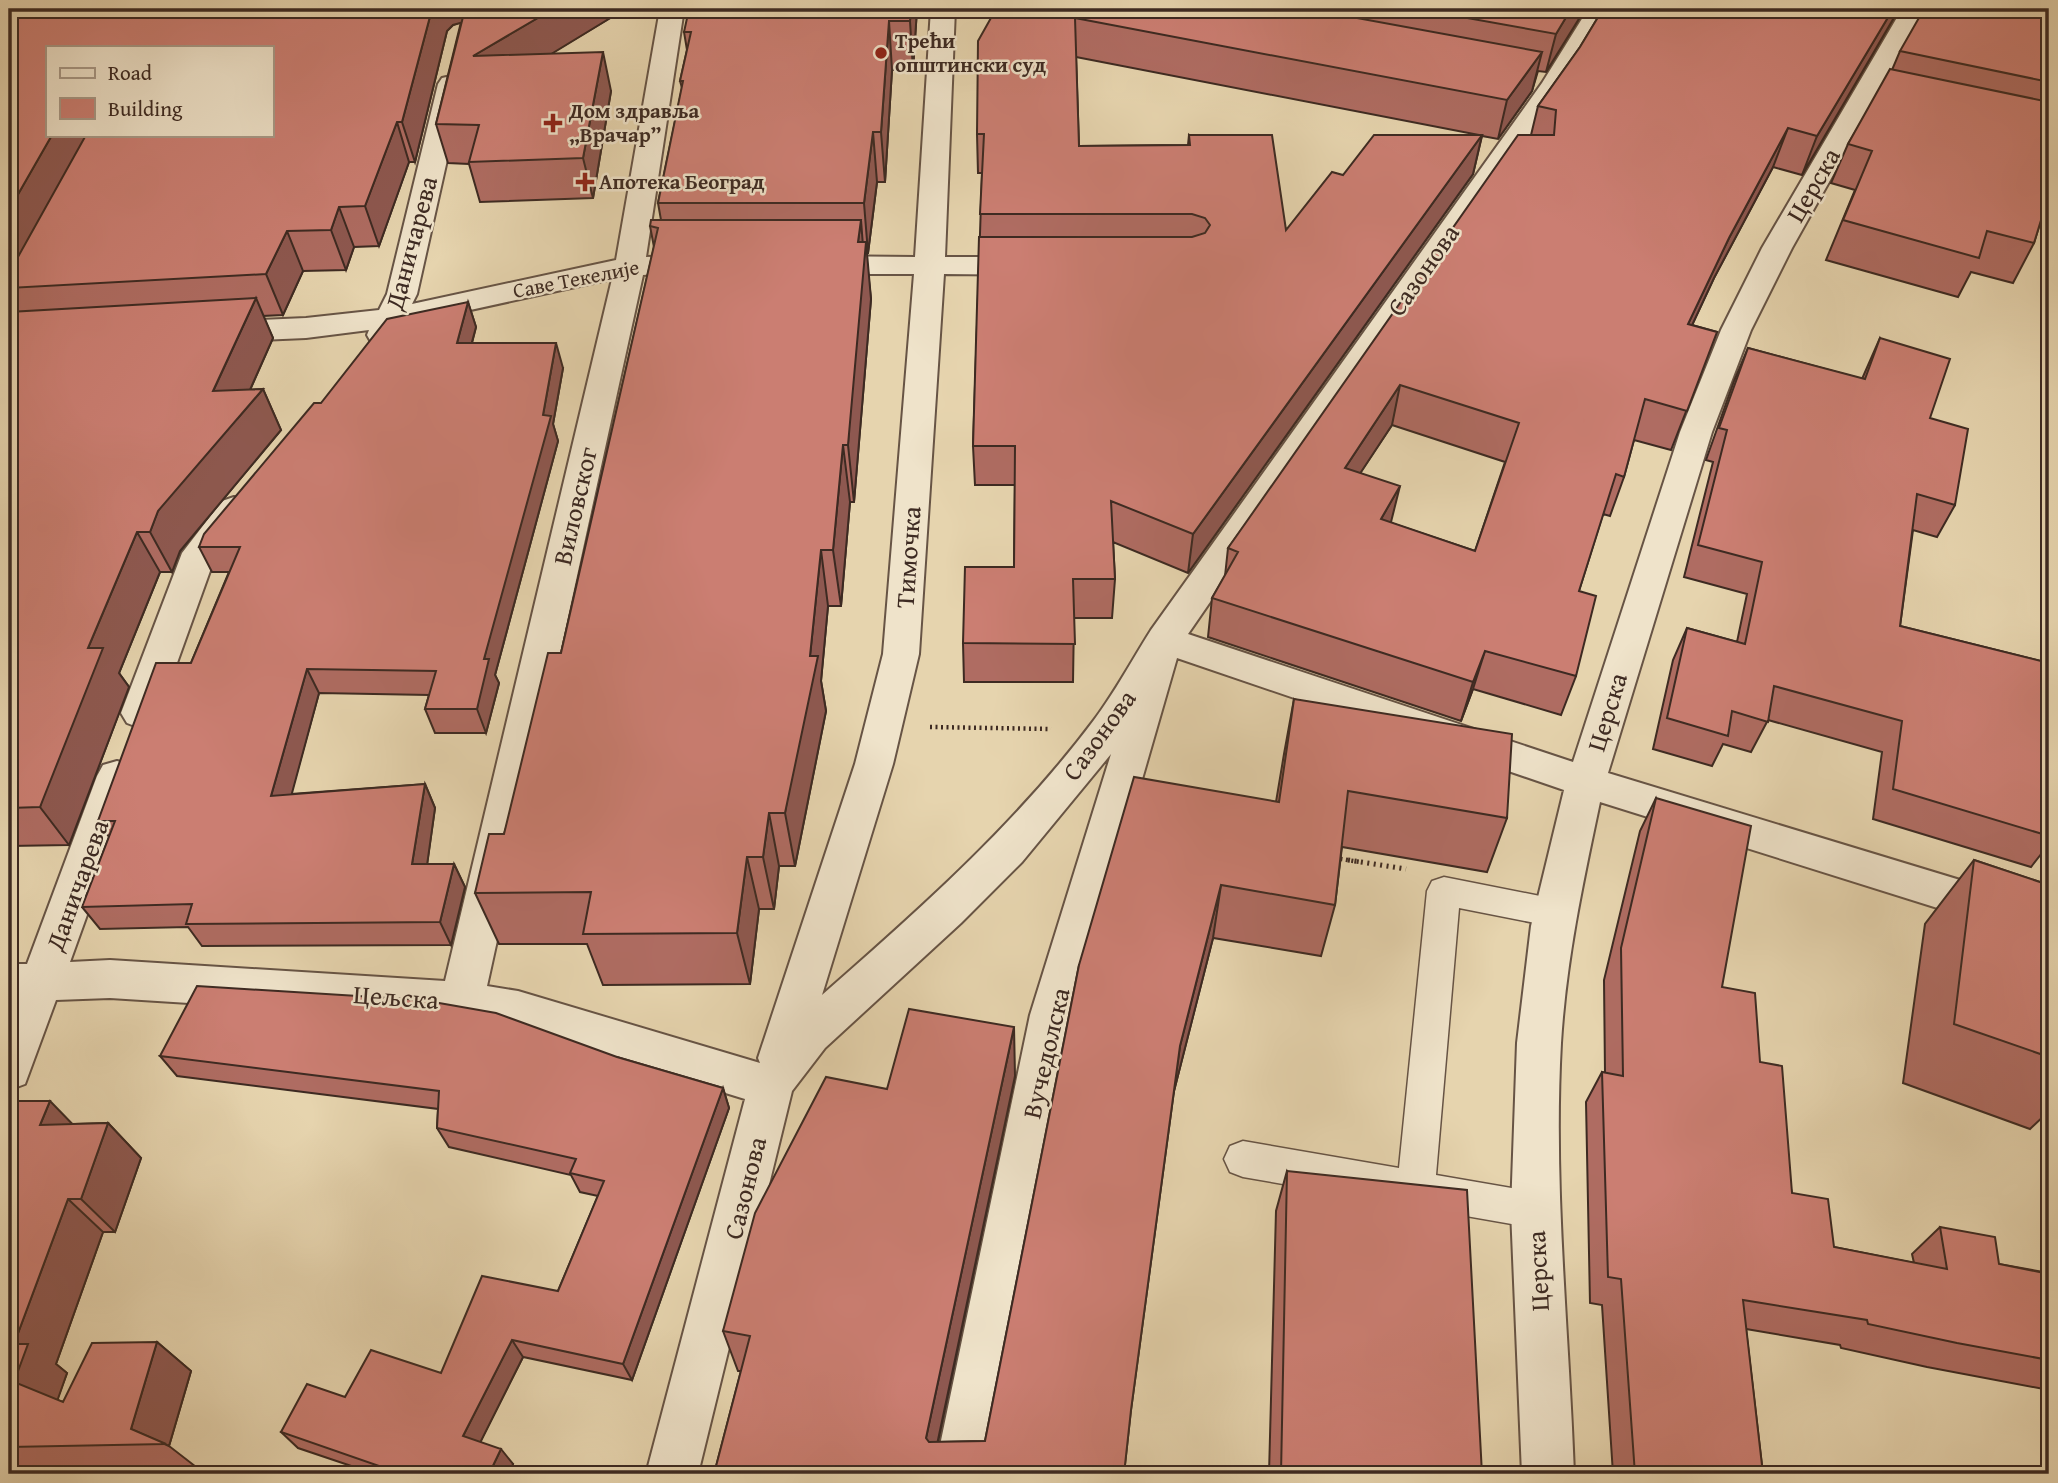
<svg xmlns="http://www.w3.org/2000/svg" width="2058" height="1483" font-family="'Gentium Book Plus',serif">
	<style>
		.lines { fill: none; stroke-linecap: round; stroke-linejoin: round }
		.lane-casing { stroke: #675445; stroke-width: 3 }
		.street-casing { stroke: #675445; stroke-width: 4 }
		.path-far1 { stroke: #3d2a22; stroke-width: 4.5; stroke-dasharray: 2 3.5; stroke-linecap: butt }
		.path { stroke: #3d2a22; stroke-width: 5; stroke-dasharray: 2 4.5; stroke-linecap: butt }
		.lane { fill: #efe3ca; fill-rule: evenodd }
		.street { fill: #efe3ca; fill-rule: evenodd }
		.wall { fill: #af6c62; stroke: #3d2a22; stroke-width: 2; fill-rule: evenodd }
		.shaded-wall { fill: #8e5850; stroke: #3d2a22; stroke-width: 2 }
		.building { fill: #cb7e72; stroke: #3d2a22; stroke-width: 2; fill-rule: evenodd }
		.poi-dot { fill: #8f2418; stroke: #efe3ca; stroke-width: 2.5 }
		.labels { text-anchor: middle; stroke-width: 5; stroke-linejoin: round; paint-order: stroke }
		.far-poi-label { font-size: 21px; font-weight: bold; fill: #3d2a22; stroke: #efe3ca; text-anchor: start }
		.far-street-label { font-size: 21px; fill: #3d2a22; stroke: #efe3ca }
		.street-label { font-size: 26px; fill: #3d2a22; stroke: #efe3ca }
	</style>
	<rect width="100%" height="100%" fill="#e6d4ae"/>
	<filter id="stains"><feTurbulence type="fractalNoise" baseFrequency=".00286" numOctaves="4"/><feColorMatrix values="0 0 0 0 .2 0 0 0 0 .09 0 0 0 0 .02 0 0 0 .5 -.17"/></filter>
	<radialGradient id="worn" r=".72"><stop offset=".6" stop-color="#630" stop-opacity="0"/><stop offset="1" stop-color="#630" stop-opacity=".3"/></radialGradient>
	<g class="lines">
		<g class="lane-casing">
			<path id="lane" d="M1444 877 1555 899 1567 903 1572 913 1567 923 1555 927 1459 908 1436 1175 1535 1192 1549 1197 1554 1210 1549 1223 1535 1228 1243 1177 1230 1172 1224 1159 1230 1146 1243 1141 1399 1168 1427 891 1432 881Z"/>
		</g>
		<g class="street-casing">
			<path id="street" d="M660 9H684L646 257 703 255 713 258 718 264 713 270 643 275 487 986 518 991 760 1063 758 1058 855 764 883 654 914 274H816L806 271 801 265 806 259 816 256 915 257 931 9H955L945 257H1029L1039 260 1044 266 1039 272 1029 275 944 274 919 654 893 764 822 995C919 910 1016 824 1094 720 1115 692 1132 660 1151 630L1542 83 1588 9H1612L1567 84 1188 634 1573 762 1680 432 1721 330 1762 248 1902 9H1926L1792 248 1751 330 1712 432 1608 773 2049 907V943L1600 802C1583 882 1566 961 1561 1043 1553 1188 1569 1330 1574 1474H1522L1511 1210 1517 1043 1531 926 1564 790 1177 658 1074 1015 986 1474H934L1030 1015 1111 754 1022 862 961 923 825 1048 792 1091 698 1474H646L745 1099 518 1029 462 1020 110 998 56 1000 25 1084 9 1090V1011L12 1002H9V964H27L97 776 103 765 117 761 131 765 137 776 70 962 110 960 445 981 612 279 402 325 393 342 382 345 371 342 367 335 369 330 306 338 217 342 206 339 202 332 206 325 217 322 306 318 379 310 387 294 438 84 442 78 451 76 460 78 464 84 417 294 412 304 616 260Z
				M234 497 246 501 251 509 215 557 159 713 153 723 140 728 127 723 121 713 182 553 222 501Z"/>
		</g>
		<path class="path-far1" d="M930 727 1051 729
			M1335 858 1360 862"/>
		<path class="path" d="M1348 860 1406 869"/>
		<use href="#lane" class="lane"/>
		<use href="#street" class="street"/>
	</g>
	<path class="wall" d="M9 9H625L552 53 611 91 593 198 480 202 469 164 448 163 436 124 461 22 453 25 447 31 415 162H409L379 246 354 247 346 270 303 271 283 315 263 316 273 338 250 390 263 389 281 430 180 551 172 572H160L119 673 129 687 69 845 9 846V312H14L9 303ZM47 47 271 135H47Z
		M917 9 913 70H892L885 182H877L868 253H866L871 299 854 502H850L841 606H828L821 681 826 711 795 866H779L774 909H759L750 984 603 985 587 944H499L475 893 504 834 561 653 654 247 650 226 661 220 658 203 682 88 680 81 687 50 684 32Z
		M996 9H1585L1546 72 1538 71 1532 91 1498 139 1482 136 1473 174 1188 573 1113 542 1115 579 1112 618H1074L1073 682H964L963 643 1014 567 1015 485H975L973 446 982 173H978L977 134ZM1076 57 1479 135 1343 175 1286 230 1189 135 1188 145 1079 146Z
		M1603 9H1899L1802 175 1773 167 1714 278 1692 325 1717 332 1671 450 1634 440 1624 477 1610 516 1603 514 1579 591 1576 676 1561 715 1473 689 1461 721 1208 637 1212 598 1225 576 1228 548 1531 135 1538 106 1580 47ZM1392 425 1505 462 1475 551 1391 523 1360 473Z
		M2049 9V194L2034 243 2013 283 1971 272 1958 297 1826 260 1855 190 1831 183 1848 144 1892 70 1900 51Z
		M468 302 476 327 472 343 563 368 553 424 558 441 495 675 499 683 486 733H435L425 709 429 695 319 693 291 794 425 784 435 808 427 864H454L465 887 451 945 202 946 188 927 100 929 82 907 109 837 98 821 191 663 229 572H212L199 547 321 403Z
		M1880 338 1930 418 1955 505 1937 537 1913 530 1900 626 2049 663V844L2031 867 1873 819 1882 752 1768 720 1751 752 1723 744 1712 766 1653 749 1673 660 1687 628 1737 642 1747 594 1684 577 1713 462 1706 460 1734 381 1748 348 1862 379Z
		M1294 699 1507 818 1487 872 1342 847 1335 905 1321 956 1213 938 1174 1091 1131 1410 1124 1474H714L741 1371H738L723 1331 887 1089 1015 1076 938 1442 985 1441 1079 965 1276 802 1284 754Z
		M1656 798 1722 987 1760 1062 1792 1193 1834 1247 1914 1263 1912 1254 1940 1227 1999 1264 2049 1273 2048 1266 2049 1265V1390L1927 1367 1841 1348 1840 1345 1746 1329 1763 1474H1613L1602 1305 1590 1303 1586 1102 1602 1072 1605 1073 1604 980 1640 831Z
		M1974 860 2049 885V1111L2030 1129 1903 1083 1925 924Z
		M160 1056 617 1057 723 1088 729 1108 632 1380 523 1357 480 1442 513 1464 508 1474H375L298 1448 281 1432 345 1397 441 1373 558 1291 598 1196 580 1192 571 1175 449 1147 437 1128 438 1109 177 1076Z
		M9 1101 72 1124 108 1123 141 1158 115 1232H103L56 1364 67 1373 57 1400 63 1402 157 1342 191 1371 169 1446 200 1470 9 1474Z
		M1287 1171 1482 1474H1269L1276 1211Z"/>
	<path class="shaded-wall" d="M117 9H156L142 32Z
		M432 9H460L464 22 453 25 447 31 415 162 402 122Z
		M553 9H625L484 95 473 56Z
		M911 9H917L913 70 910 21Z
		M1571 9H1585L1546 72 1556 34Z
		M1893 9H1899L1802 175 1817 136Z
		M889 21 892 70 885 182 881 132Z
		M603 52 611 91 593 198 583 158Z
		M1542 52 1532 91 1498 139 1507 100Z
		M397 122 409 162 379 246 365 206Z
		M1788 128 1773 167 1714 278 1674 364 1688 324 1729 238Z
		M873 132 877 182 868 253 864 203Z
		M52 135H93L9 288V210Z
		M1482 135 1473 174 1188 573 1193 534Z
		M339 207 354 247 346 270 331 230Z
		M861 220 864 259 866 242 871 299 854 502 848 445 858 242Z
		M287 231 303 271 283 315 266 274Z
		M256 298 273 338 237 419 263 389 281 430 180 551 172 572 150 532 158 511Z
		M468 302 476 327 465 368 457 343Z
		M556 343 563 368 553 424 558 441 495 675 499 683 486 733 477 709 484 659 543 415Z
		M1400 385 1392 425 1338 507 1345 468Z
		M843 445 850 502 841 606 833 550Z
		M1400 486 1390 526 1381 519Z
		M137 532 160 572 119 673 129 687 69 845 40 807 88 648Z
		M821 550 828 606 821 681 826 711 795 866 785 813 810 656Z
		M1485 651 1473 689 1461 721 1473 682Z
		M307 669 319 693 285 819 271 796Z
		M425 784 435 808 424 887 412 864Z
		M769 813 779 866 774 909 763 857Z
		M747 857 759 909 750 984 737 933Z
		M454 864 465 887 451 945 440 922Z
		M1221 885 1213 938 1173 1095 1180 1046Z
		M1014 1027 1015 1076 931 1473 926 1438Z
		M723 1088 729 1108 632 1380 623 1364Z
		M50 1101 84 1136 40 1125Z
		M108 1123 141 1158 115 1232 81 1199Z
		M68 1199 103 1232 56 1364 67 1373 54 1410 14 1382V1344Z
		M512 1340 523 1357 476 1451 463 1436Z
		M157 1342 191 1371 169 1446 131 1429Z
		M501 1449 513 1464 508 1474H489Z"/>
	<path class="building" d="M9 9H126L128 11H155L156 9H432L402 122H397L365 206 339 207 331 230 287 231 266 274 9 288V273L86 135H271V47H47V135H52L9 210Z
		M465 9H553L473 56 603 52 583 158 469 162 479 125 436 124Z
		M689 9H911L910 21H889L881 132H873L864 203H658L683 81H680L691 32H684Z
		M996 9H1308L1542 52 1507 100 1075 18 1079 146 1190 145 1189 135H1272L1286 230 1332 172 1343 175 1374 135H1482L1193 534 1111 501 1115 579H1073L1075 644 963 643 965 567H1014L1015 446H973L979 237H1192L1205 233 1210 225 1205 218 1192 214H980L984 134H977L978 41Z
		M1417 9H1571L1556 34Z
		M1603 9H1893L1817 136 1788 128 1729 238 1688 324 1717 332 1687 411 1645 399 1624 477 1616 474 1579 591 1596 596 1576 676 1485 651 1473 682 1212 598 1238 552 1228 548 1518 135H1554L1556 110 1538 106 1580 47ZM1400 385 1519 423 1475 551 1381 519 1400 486 1345 468Z
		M1924 9H2049V82L1900 51Z
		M1890 69 2049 102V194L2034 243 1987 231 1979 258 1843 220 1872 151 1848 144Z
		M651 220H861L858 242H866L848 445H843L833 550H821L810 656H818L785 813H769L763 857H747L737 933 583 934 591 892 475 893 489 834H504L548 653H561L658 228 650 226Z
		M256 298 213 391 263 389 158 511 150 532H137L88 648H103L40 807 9 808V312Z
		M468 302 457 343H556L543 415 551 416 484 659H489L477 709H425L436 671 307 669 271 796 425 784 412 864H454L440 922 186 924 192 904 82 907 115 821H98L156 663H191L240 547H199L204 534 314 403H321L387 319Z
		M1880 338 1950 359 1930 418 1968 429 1955 505 1917 494 1900 626 2049 663V836L1893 789 1902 721 1774 686 1768 722 1732 711 1728 736 1667 718 1687 628 1745 644 1762 562 1698 545 1727 430 1719 428 1748 348 1865 379Z
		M1294 699 1512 734 1507 818 1348 791 1335 905 1221 885 1180 1046 1131 1410 1124 1474H714L750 1336 723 1331 755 1213 826 1077 887 1089 909 1009 1014 1027 926 1438 929 1442 985 1441 1079 965 1134 777 1279 802Z
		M1656 798 1751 826 1722 987 1755 993 1760 1062 1782 1066 1792 1193 1828 1199 1834 1247 1947 1269 1940 1227 1995 1237 1999 1264 2049 1274V1360L1957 1343 1868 1324 1867 1320 1743 1300 1763 1474H1635L1621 1279 1608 1277 1602 1072 1623 1076 1621 948Z
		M1974 860 2049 885V1057L1954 1024Z
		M197 986 422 1000 496 1013 617 1057 723 1088 623 1364 512 1340 463 1436 501 1449 489 1474H402L281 1432 307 1384 345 1397 371 1350 441 1373 482 1276 558 1291 604 1181 570 1173 576 1159 437 1128 439 1091 160 1056Z
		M9 1101H50L40 1125 108 1123 81 1199H68L14 1344H28L14 1382 63 1402 92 1343 157 1342 131 1429 166 1444 9 1447Z
		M1287 1171 1467 1190 1482 1474H1281Z"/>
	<g class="poi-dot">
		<circle cx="881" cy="53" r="7"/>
		<path d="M549.5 112.5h7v7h7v7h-7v7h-7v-7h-7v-7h7z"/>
		<path d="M581.5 171.5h7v7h7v7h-7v7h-7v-7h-7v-7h7z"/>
	</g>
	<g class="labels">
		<g class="far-poi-label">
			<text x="895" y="48">Трећи<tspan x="895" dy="24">општински суд</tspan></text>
			<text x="569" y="118">Дом здравља<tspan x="569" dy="24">„Врачар”</tspan></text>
			<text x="599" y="189">Апотека Београд</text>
		</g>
		<g class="far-street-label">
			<text transform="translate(576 279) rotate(-11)" y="7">Саве Текелије</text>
		</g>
		<g class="street-label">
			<text transform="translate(1813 185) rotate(-60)" y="9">Церска</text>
			<text transform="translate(411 243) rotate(-75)" y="9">Даничарева</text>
			<text transform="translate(1423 270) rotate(-55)" y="9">Сазонова</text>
			<text transform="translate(575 506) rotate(-77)" y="9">Виловског</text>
			<text transform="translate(908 557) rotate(-86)" y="9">Тимочка</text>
			<text transform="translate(1607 712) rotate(-73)" y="9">Церска</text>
			<text transform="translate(1099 735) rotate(-54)" y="9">Сазонова</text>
			<text transform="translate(77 885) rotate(-70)" y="9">Даничарева</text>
			<text transform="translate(396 997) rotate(4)" y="9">Цељска</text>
			<text transform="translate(1046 1053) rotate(-77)" y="9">Вучедолска</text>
			<text transform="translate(745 1188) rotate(-76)" y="9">Сазонова</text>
			<text transform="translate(1538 1271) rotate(-93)" y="9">Церска</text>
		</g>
	</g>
	<rect width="2058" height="1483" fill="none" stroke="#e6d4ae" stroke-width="35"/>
	<rect x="10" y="10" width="2037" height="1462" fill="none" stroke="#3d2a22" stroke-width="3.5"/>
	<rect x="18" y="18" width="2023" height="1448" fill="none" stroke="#3d2a22" stroke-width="2"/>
	<rect x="46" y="46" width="228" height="91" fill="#efe3ca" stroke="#a89987" stroke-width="2"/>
	<rect x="60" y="68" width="35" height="10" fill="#efe3ca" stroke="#a89987" stroke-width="2"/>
	<text x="108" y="80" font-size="21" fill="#3d2a22">Road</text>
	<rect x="60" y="98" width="35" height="21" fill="#cb7e72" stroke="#a89987" stroke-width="2"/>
	<text x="108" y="116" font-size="21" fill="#3d2a22">Building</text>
	<rect width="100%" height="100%" filter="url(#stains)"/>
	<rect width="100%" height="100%" fill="url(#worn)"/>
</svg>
